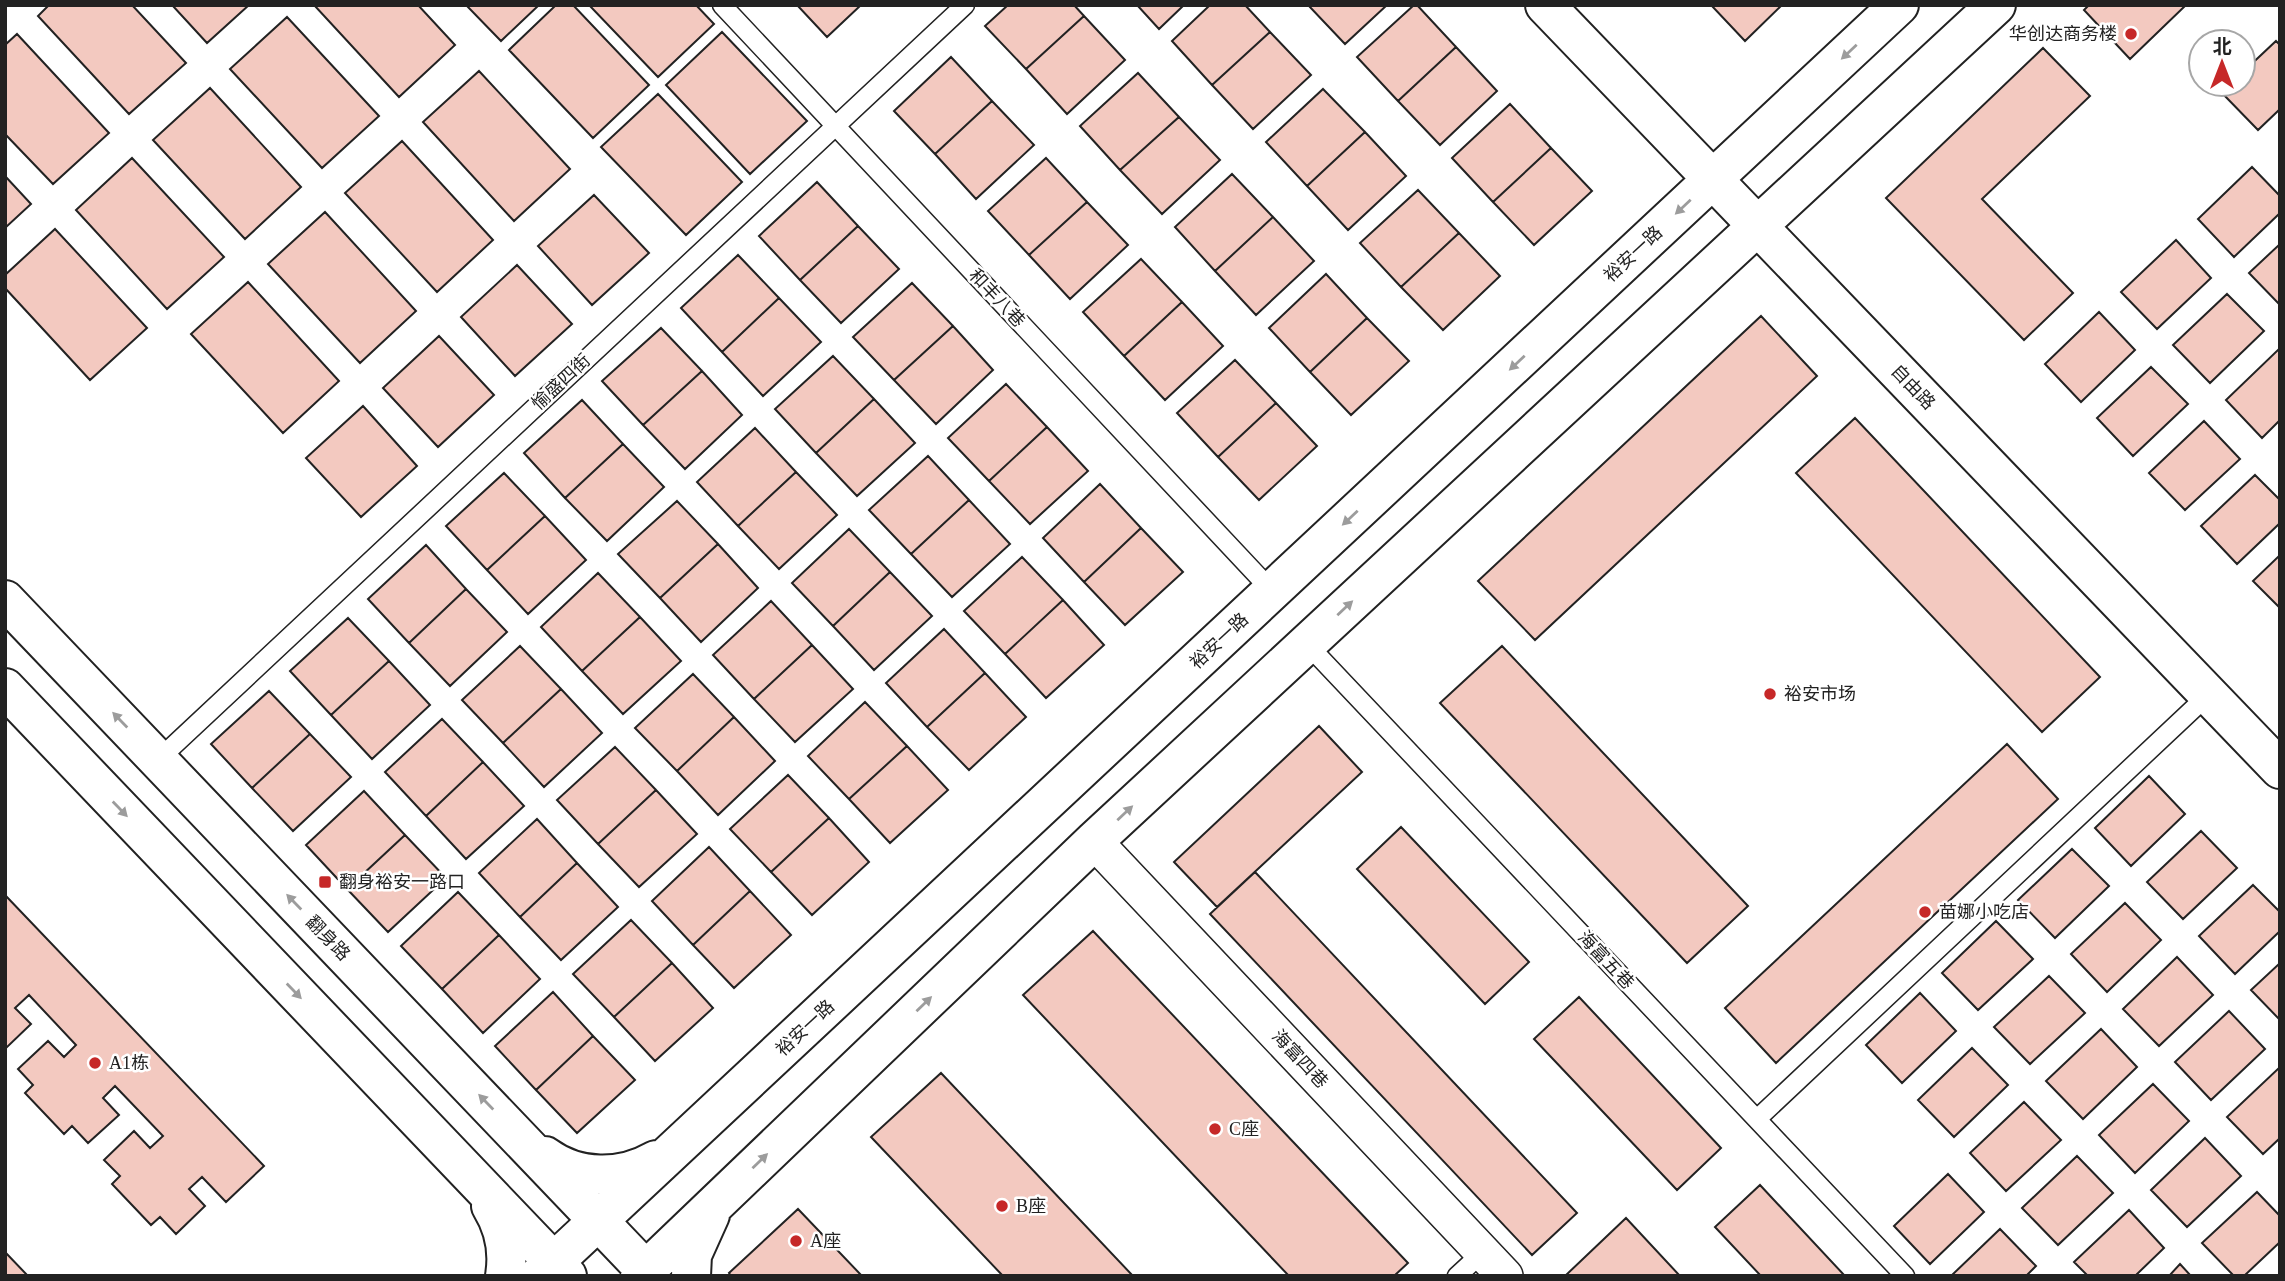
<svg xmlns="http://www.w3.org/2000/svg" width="2285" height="1281" font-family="'Times New Roman','Noto Sans SC',serif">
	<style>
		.building { fill: #f3c9c0; stroke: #222; stroke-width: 2 }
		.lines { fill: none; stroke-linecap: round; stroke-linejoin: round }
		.lane-casing { stroke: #222; stroke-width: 21 }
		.street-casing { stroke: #222; stroke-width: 38 }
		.secondary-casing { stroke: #222; stroke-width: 42 }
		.lane { stroke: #fff; stroke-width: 18 }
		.street { stroke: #fff; stroke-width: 35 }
		.secondary { stroke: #fff; stroke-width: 38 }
		.oneway { fill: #9c9c9c }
		.poi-dot { fill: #c62828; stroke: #fff; stroke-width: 2.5 }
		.labels { text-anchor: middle; stroke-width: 5; stroke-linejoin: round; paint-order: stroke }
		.poi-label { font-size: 18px; fill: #222; stroke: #fff; text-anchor: start }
		.street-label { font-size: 18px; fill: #222; stroke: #fff }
	</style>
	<rect width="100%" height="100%" fill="#fff"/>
	<path class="building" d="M49 5H132L186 63 129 114 38 16Z
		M172 5H249L207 43Z
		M314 5H418L455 45 399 97Z
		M466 5H539L501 41Z
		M556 5H573L649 85 593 138 509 50Z
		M589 5H696L714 24 658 77Z
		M797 5H861L827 37Z
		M1008 5H1074L1084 16 1026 69 985 26Z
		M1137 5H1184L1159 29Z
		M1210 5H1245L1270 32 1212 85 1172 41Z
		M1308 5H1387L1345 44Z
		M1414 5H1417L1456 47 1398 101 1357 57Z
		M1711 5H1782L1745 41Z
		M2089 5H2186L2130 59 2084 10Z
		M1084 16 1125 60 1067 114 1026 69Z
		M287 17 379 116 322 168 230 69Z
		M722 32 807 121 750 174 666 85Z
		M1270 32 1311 75 1253 129 1212 85Z
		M17 34 109 133 53 184 5 134V45Z
		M2276 41 2280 45V109L2258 130 2221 92 2230 84H2243V72Z
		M1456 47 1497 91 1440 145 1398 101Z
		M2043 48 2090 96 1982 199 2073 293 2024 340 1886 198Z
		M951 57 992 101 935 154 894 111Z
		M479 71 570 169 514 221 423 122Z
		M1138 73 1179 117 1120 170 1080 126Z
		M210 88 301 187 245 239 153 140Z
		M1323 89 1365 132 1307 186 1266 142Z
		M658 94 742 182 686 235 601 147Z
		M992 101 1034 145 976 199 935 154Z
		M1510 104 1551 148 1493 202 1452 158Z
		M1179 117 1220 160 1162 214 1120 170Z
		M1365 132 1406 176 1348 230 1307 186Z
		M402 141 493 240 437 292 345 193Z
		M1551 148 1592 191 1534 245 1493 202Z
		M132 158 224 257 167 309 76 210Z
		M1046 158 1087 202 1029 255 988 211Z
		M2252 167 2280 196V213L2234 257 2198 219Z
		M1232 174 1273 217 1215 271 1175 227Z
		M5 176 31 204 5 228Z
		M817 182 858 226 800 280 759 236Z
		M1418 190 1459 233 1401 287 1360 243Z
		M594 195 649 253 592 305 538 246Z
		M1087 202 1128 245 1070 299 1029 255Z
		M325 212 416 311 360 363 268 264Z
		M1273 217 1314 261 1256 315 1215 271Z
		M858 226 899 269 841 323 800 280Z
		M55 229 147 328 90 380 5 288V275Z
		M1459 233 1500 276 1443 330 1401 287Z
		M2176 240 2211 278 2157 329 2121 292Z
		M2280 244V305L2249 273Z
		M738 255 779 298 722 352 681 308Z
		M1141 259 1182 302 1124 356 1083 312Z
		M517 265 572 324 515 376 461 317Z
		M1326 274 1367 318 1310 372 1269 328Z
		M248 282 339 381 283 433 191 334Z
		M912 283 953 326 894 380 853 337Z
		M2227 294 2264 331 2210 383 2173 345Z
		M779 298 821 342 763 396 722 352Z
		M1182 302 1223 346 1165 400 1124 356Z
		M2099 312 2135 350 2081 402 2045 364Z
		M1761 316 1817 376 1535 640 1478 581Z
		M1367 318 1409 361 1351 415 1310 372Z
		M953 326 993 370 936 424 894 380Z
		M661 328 702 371 643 425 602 381Z
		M439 336 494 395 438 447 383 388Z
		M2280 348V420L2262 438 2226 400Z
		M833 356 874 399 816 453 775 409Z
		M1235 360 1276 403 1218 457 1177 413Z
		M2151 367 2188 404 2133 456 2097 418Z
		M702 371 742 415 685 469 643 425Z
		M1006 384 1047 427 989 481 948 438Z
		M874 399 915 443 857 496 816 453Z
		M582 400 623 444 565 498 524 453Z
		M1276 403 1317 446 1259 500 1218 457Z
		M363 406 417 466 361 517 306 458Z
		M1855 418 2100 677 2042 732 1796 473Z
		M2204 421 2240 459 2185 510 2149 473Z
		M1047 427 1088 471 1030 524 989 481Z
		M755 428 796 472 738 526 697 482Z
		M623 444 664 487 607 541 565 498Z
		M928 456 969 500 911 554 869 510Z
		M796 472 837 515 779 569 738 526Z
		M504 473 545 516 487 570 446 526Z
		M2255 475 2280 500V523L2237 564 2201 526Z
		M1100 484 1141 528 1084 582 1043 538Z
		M969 500 1010 544 952 597 911 554Z
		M677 501 718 544 660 598 618 554Z
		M545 516 586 560 528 614 487 570Z
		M1141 528 1183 572 1125 625 1084 582Z
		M849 529 890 572 833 626 792 583Z
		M718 544 758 588 701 642 660 598Z
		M426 545 466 589 409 643 368 599Z
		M2280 555V608L2253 581Z
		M1022 557 1063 600 1005 654 964 611Z
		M890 572 932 616 874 670 833 626Z
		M598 573 640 617 582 671 541 627Z
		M466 589 507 632 450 686 409 643Z
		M1063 600 1104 645 1046 698 1005 654Z
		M771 601 812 645 754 699 713 655Z
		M640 617 681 661 623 714 582 671Z
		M348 618 389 661 331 715 290 671Z
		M944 629 985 673 927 727 886 683Z
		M812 645 853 689 795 742 754 699Z
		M520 646 561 689 503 743 462 700Z
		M1502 646 1748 906 1687 963 1440 703Z
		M389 661 430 705 372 759 331 715Z
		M985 673 1026 717 969 770 927 727Z
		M693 674 734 717 677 771 635 728Z
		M561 689 602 733 544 787 503 743Z
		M269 691 310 734 252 788 211 744Z
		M865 702 907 746 849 799 808 756Z
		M734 717 775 761 718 815 677 771Z
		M442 719 483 762 426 816 385 772Z
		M1319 726 1362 772 1217 907 1174 862Z
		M310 734 351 777 293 831 252 788Z
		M2007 744 2058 799 1776 1063 1725 1008Z
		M907 746 948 790 890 843 849 799Z
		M615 747 656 790 598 844 557 800Z
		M483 762 524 806 466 859 426 816Z
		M788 775 829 818 771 872 730 829Z
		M2149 776 2185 814 2131 866 2095 828Z
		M656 790 697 834 639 887 598 844Z
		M364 791 405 835 347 889 306 845Z
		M829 818 869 862 812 915 771 872Z
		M537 819 577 863 520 917 479 873Z
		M1401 827 1529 962 1485 1004 1357 869Z
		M2201 831 2237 868 2183 919 2147 882Z
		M405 835 446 878 388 932 347 889Z
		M709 847 750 891 693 945 652 901Z
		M2072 849 2109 886 2055 938 2018 900Z
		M577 863 618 907 561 960 520 917Z
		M1255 872 1577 1213 1532 1255 1210 914Z
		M2253 885 2280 912V931L2235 974 2199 936Z
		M750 891 791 935 734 988 693 945Z
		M458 892 499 935 442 989 401 946Z
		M5 895 264 1166 226 1202 202 1177 189 1189 205 1206 176 1234 160 1217 151 1225 112 1184 120 1176 104 1160 134 1131 150 1148 163 1136 115 1086 103 1098 119 1115 88 1143 72 1126 64 1134 25 1093 33 1085 18 1069 48 1041 64 1057 76 1045 29 995 15 1008 31 1024 5 1049Z
		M2125 903 2161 940 2107 992 2071 954Z
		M631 920 672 963 614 1017 573 974Z
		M1996 921 2033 959 1978 1010 1942 973Z
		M1093 931 1408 1263 1394 1276H1289L1023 995Z
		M499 935 540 979 483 1033 442 989Z
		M2177 957 2213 995 2159 1046 2123 1009Z
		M672 963 713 1008 655 1061 614 1017Z
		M2280 963V1020L2251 990Z
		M2049 976 2085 1013 2030 1064 1994 1027Z
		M553 992 593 1036 536 1090 495 1046Z
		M1920 993 1956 1031 1902 1083 1866 1045Z
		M1579 997 1721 1148 1677 1190 1534 1039Z
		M2229 1011 2265 1049 2211 1100 2175 1062Z
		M2101 1029 2137 1067 2083 1119 2046 1081Z
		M593 1036 635 1080 577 1133 536 1090Z
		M1972 1048 2008 1085 1954 1137 1918 1100Z
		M2280 1067V1138L2263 1154 2227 1117Z
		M941 1073 1133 1276H1003L871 1137Z
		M2153 1084 2189 1121 2135 1173 2099 1135Z
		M2024 1102 2061 1140 2006 1191 1970 1153Z
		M2205 1138 2241 1176 2187 1227 2151 1190Z
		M2077 1156 2113 1193 2058 1245 2022 1208Z
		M1948 1174 1984 1212 1930 1264 1894 1226Z
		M1760 1185 1845 1276H1761L1715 1227Z
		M2257 1192 2280 1216V1242L2244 1276H2234L2202 1243Z
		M798 1209 862 1276H731L729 1273Z
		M2129 1210 2164 1248 2135 1276H2088L2074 1262Z
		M1626 1218 1680 1276H1565Z
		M2000 1229 2036 1266 2026 1276H1951Z
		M5 1252 28 1276H5Z
		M2180 1264 2191 1276H2169Z"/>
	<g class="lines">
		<g class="lane-casing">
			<path id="lane" d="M722 5 1272 591
				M1307 644 1905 1276
				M158 760 965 5
				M1757 1119 2208 695
				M1457 1276 1483 1252"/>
		</g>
		<g class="street-casing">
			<path id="street" d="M1094 841 1505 1276"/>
		</g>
		<g class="secondary-casing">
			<path id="secondary" d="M1545 5 2280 769
				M5 600 651 1276
				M5 688 567 1276
				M545 1156C578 1180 621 1180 656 1160
				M491 1206C504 1227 509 1251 505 1276
				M539 1276 1899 5
				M640 1276 1094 841 1996 5
				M691 1276 692 1255 710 1215"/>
		</g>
		<use href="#lane" class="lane"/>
		<use href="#street" class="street"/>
		<use href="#secondary" class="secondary"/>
	</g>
	<defs><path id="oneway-solid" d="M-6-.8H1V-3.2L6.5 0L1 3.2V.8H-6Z" transform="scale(1.75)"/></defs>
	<g class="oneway">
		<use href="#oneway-solid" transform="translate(1849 52) rotate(137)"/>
		<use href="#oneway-solid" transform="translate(1683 207) rotate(137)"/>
		<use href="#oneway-solid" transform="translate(1517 363) rotate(137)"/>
		<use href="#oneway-solid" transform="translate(1350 518) rotate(137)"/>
		<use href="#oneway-solid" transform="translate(1345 608) rotate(-43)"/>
		<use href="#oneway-solid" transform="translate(120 720) rotate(-134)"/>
		<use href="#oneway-solid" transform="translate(120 809) rotate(46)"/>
		<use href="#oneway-solid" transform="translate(1125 813) rotate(-43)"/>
		<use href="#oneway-solid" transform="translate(294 902) rotate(-134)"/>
		<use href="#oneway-solid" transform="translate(294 991) rotate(46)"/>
		<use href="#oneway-solid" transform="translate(924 1004) rotate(-44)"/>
		<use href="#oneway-solid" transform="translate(486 1102) rotate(-134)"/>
		<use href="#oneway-solid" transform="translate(760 1161) rotate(-44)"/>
	</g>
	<g class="poi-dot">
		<circle cx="2131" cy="34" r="7"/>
		<circle cx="1770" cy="694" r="7"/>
		<rect x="318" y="875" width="14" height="14" rx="3.5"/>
		<circle cx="1925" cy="912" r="7"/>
		<circle cx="95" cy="1063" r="7"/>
		<circle cx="1215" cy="1129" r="7"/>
		<circle cx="1002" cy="1206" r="7"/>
		<circle cx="796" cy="1241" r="7"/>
	</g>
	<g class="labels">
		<g class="poi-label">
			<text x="2117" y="40" text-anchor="end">华创达商务楼</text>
			<text x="1784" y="700">裕安市场</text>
			<text x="339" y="888">翻身裕安一路口</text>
			<text x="1939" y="918">苗娜小吃店</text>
			<text x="109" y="1069">A1栋</text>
			<text x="1229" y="1135">C座</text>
			<text x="1016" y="1212">B座</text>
			<text x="810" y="1247">A座</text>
		</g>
		<g class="street-label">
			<text transform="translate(1633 254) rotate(-43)" y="6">裕安一路</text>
			<text transform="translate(997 298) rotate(47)" y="6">和丰八巷</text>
			<text transform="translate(561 382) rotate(-43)" y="6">愉盛四街</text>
			<text transform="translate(1913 387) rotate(46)" y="6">自由路</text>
			<text transform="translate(1219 641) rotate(-43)" y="6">裕安一路</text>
			<text transform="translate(328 938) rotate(46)" y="6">翻身路</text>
			<text transform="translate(1606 960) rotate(47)" y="6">海富五巷</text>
			<text transform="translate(805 1028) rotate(-43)" y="6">裕安一路</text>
			<text transform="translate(1300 1059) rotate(47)" y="6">海富四巷</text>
		</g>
	</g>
	<rect width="2285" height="1281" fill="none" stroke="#222222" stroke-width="14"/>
	<g transform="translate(2222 63)"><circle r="33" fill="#ffffff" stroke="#a7a7a7" stroke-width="2"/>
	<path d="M0-5L12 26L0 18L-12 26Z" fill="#c62828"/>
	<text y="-10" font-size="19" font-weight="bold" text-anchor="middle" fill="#222222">北</text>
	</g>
</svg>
